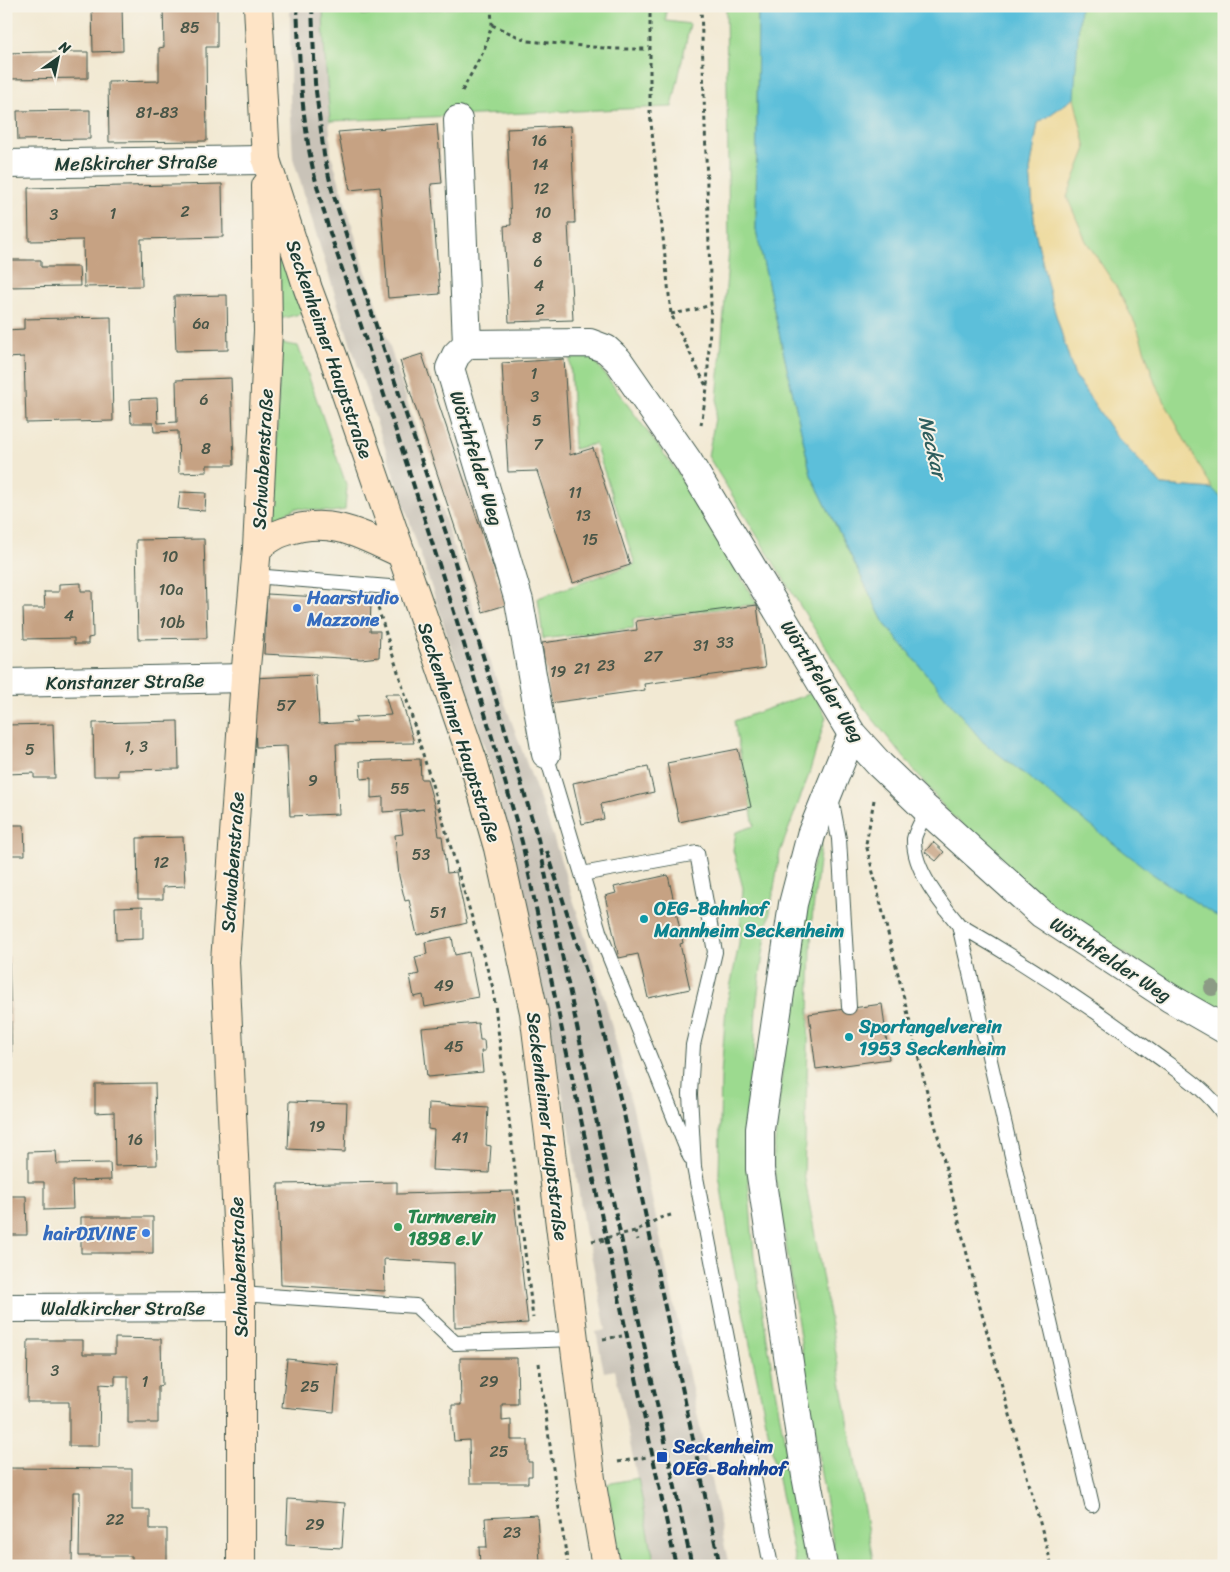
<svg xmlns="http://www.w3.org/2000/svg" width="1230" height="1572" font-family="Sriracha,sans-serif">
	<style>
		.industrial { fill: #c9c3b8 }
		.green { fill: #9cda8f; stroke: #5e8c62 }
		.sand { fill: #eeda9e; stroke: #868c69 }
		.water { fill: #5cbfda; stroke: #3e7e87 }
		.building { fill: #c6a283 }
		.lines { fill: none; stroke-linecap: round; stroke-linejoin: round }
		.lane-casing { stroke: #3f574c; stroke-width: 16 }
		.street-casing { stroke: #3f574c; stroke-width: 30 }
		.secondary-casing { stroke: #3f574c; stroke-width: 30 }
		.path { stroke: #3f574c; stroke-width: 3; stroke-dasharray: 4 4; stroke-linecap: butt }
		.lane { stroke: #fff; stroke-width: 14 }
		.street { stroke: #fff; stroke-width: 28 }
		.secondary { stroke: #fee4c6; stroke-width: 28 }
		.rail { stroke: #1f3d34; stroke-width: 4; stroke-dasharray: 8 4; stroke-linecap: butt }
		.tree { fill: #8c9b85 }
		.shop-dot { fill: #3f7fe0; stroke: #f7f3e8; stroke-width: 2 }
		.culture-dot { fill: #0f9aa8; stroke: #f7f3e8; stroke-width: 2 }
		.leisure-dot { fill: #2e9e5b; stroke: #f7f3e8; stroke-width: 2 }
		.transit-dot { fill: #1a4fb4; stroke: #f7f3e8; stroke-width: 2 }
		.labels { text-anchor: middle; stroke-width: 4; stroke-linejoin: round; paint-order: stroke }
		.number-label { font-size: 16px; fill: #495648 }
		.street-label { font-size: 19px; fill: #1f3d34; stroke: #f7f3e8 }
		.shop-label { font-size: 19px; font-weight: bold; fill: #366cbe; stroke: #f7f3e8; text-anchor: start }
		.culture-label { font-size: 19px; font-weight: bold; fill: #0d838f; stroke: #f7f3e8; text-anchor: start }
		.leisure-label { font-size: 19px; font-weight: bold; fill: #27864d; stroke: #f7f3e8; text-anchor: start }
		.transit-label { font-size: 19px; font-weight: bold; fill: #164399; stroke: #f7f3e8; text-anchor: start }
		.water-label { font-size: 20px; font-style: italic; fill: #2e5e5e; stroke: #f7f3e8 }
	</style>
	<rect width="100%" height="100%" fill="#f7f3e8"/>
	<filter id="ink" filterUnits="userSpaceOnUse"><feTurbulence type="fractalNoise" baseFrequency=".02" numOctaves="2"/><feDisplacementMap in="SourceGraphic" scale="10" xChannelSelector="R" yChannelSelector="G"/><feConvolveMatrix kernelMatrix="1 2 1 2 8 2 1 2 1" color-interpolation-filters="sRGB"/></filter>
	<filter id="wash" filterUnits="userSpaceOnUse"><feTurbulence type="fractalNoise" baseFrequency=".0096" numOctaves="4" result="noise"/><feDisplacementMap in="SourceGraphic" scale="20" xChannelSelector="R" yChannelSelector="G"/><feGaussianBlur stdDeviation="1.12" result="paint"/><feColorMatrix in="noise" values="0 0 0 0 0 0 0 0 0 0 0 0 0 0 0 0 0 1.4 0 .05"/><feComposite in="paint" operator="in"/></filter>
	<g filter="url(#wash)">
		<rect width="100%" height="100%" fill="#f2e9d3"/>
		<path class="industrial" d="M290 6H323L331 154 363 263 494 673 553 836 605 1000 634 1113 729 1566H655L615 1370 604 1372 596 1332 606 1330 590 1249 585 1235 569 1124 510 844 488 758 343 321 293 158 290 100Z"/>
		<path class="green" d="M323 6H360L362 15 475 6H666V21L690 24 672 107 330 121 324 44Z
			M726 6H758L756 230 811 475 884 623 950 702 898 6H1224V1014L1176 987 1051 905 948 812 860 703 708 456 716 413 729 249Z
			M276 236 315 310 280 319Z
			M280 343 298 346 347 487 345 510 331 512 297 508 274 519Z
			M589 353 676 470 757 604 633 619 634 628 543 639 538 598 635 564 595 444 574 449 570 355Z
			M814 692 826 717 808 777 780 852 763 954 756 1009 748 1177 754 1256 775 1389 807 1566H796L732 1258 719 1175 721 1075 726 1007 739 944 743 888 733 850 736 832 754 826 734 721Z
			M822 837 812 919 804 1174 874 1566H837L821 1474 773 1160 799 906Z
			M638 1478 655 1566H620L607 1484Z"/>
		<path class="sand" d="M1074 98 1086 148 1067 197 1086 241 1117 288 1137 327 1155 383 1185 441 1213 489 1162 485 1115 435 1074 374 1051 299 1035 231 1030 171 1038 123Z"/>
		<path class="water" d="M758 6H1080L1074 98 1038 123 1030 171 1035 231 1051 299 1074 374 1115 435 1162 485 1213 489 1224 501V921L1154 875 983 742 884 623 811 475 756 230Z"/>
		<g id="blocks">
			<path class="building" d="M92 6H122L123 51 93 52Z
				M163 6H217V47H206L207 141 109 142 108 82 159 81V48L164 47Z
				M45 52H88V78L6 79V53Z
				M90 110V139L18 140 17 111Z
				M437 124 442 183 431 184 440 294 388 298 380 187 350 190 338 132Z
				M571 126 575 223H568L573 320 509 322 504 226 511 225 507 129Z
				M222 184 223 237 141 239 142 286 84 287 83 240 29 241 28 188Z
				M6 260H41V267H79L80 286 6 287Z
				M227 295 228 350 176 351 174 296Z
				M111 317 113 421 26 423 24 357 6 358V330L24 329V319Z
				M422 354 506 605 483 612 400 361Z
				M564 359 570 455 593 448 630 565 573 583 537 471 508 472 502 363Z
				M231 378 234 465H207V472L179 473 178 431 154 432 153 423H131L130 399 157 398 158 423 177 422 176 380Z
				M180 492 206 493 205 511 178 509Z
				M204 539 207 638 138 639 136 540Z
				M81 583V591H92L93 637 88 638V644H74V638L24 639 23 608H45L44 592H59V584Z
				M267 594 371 600 370 631H380L379 657 361 659 264 654Z
				M757 605 765 668 644 684 645 690 550 703 542 643 637 630 636 621Z
				M316 675 319 724 357 722 355 717 391 715 385 694H400L414 743 336 744 339 814 290 816 287 746 256 747 253 678Z
				M178 721 179 769 118 770V776H94L93 723Z
				M53 724 55 778H34V773L6 774V725Z
				M738 749 751 807 679 822 667 763Z
				M420 759 421 779H427L435 808 439 836H442L447 873 456 872 467 923 417 935 409 900 405 901 399 876 395 835 403 834 400 813 424 809 383 812V797L371 798V778L361 779 360 761Z
				M648 767 654 792 601 804 604 819 582 824 573 783Z
				M6 825H24L25 855H6Z
				M183 837 185 886 163 887V899H138L137 838Z
				M933 842 944 852 936 861 925 852Z
				M668 875 683 943 680 944 690 989 648 998 638 954 619 958 605 896 616 893 614 887Z
				M143 906V939L116 940 115 907Z
				M452 937 455 955 469 952 478 997 425 1007 423 995 414 997 410 976 419 974 415 957 427 954 425 942Z
				M6 956H9L12 1057H6Z
				M882 1004 889 1059 816 1069 809 1014Z
				M478 1023 480 1040H484L485 1051H481L483 1072 427 1077 422 1028Z
				M155 1083 157 1165 115 1166 114 1112 95 1113V1084Z
				M290 1101 347 1103 345 1152 288 1149Z
				M429 1103 488 1107 486 1145 491 1146 489 1173 432 1170 434 1130 428 1129Z
				M56 1151 57 1164 110 1163 111 1180 72 1181 73 1209 44 1210V1182H28V1152Z
				M397 1182V1194L513 1191 528 1323 455 1327 454 1263 384 1259 385 1291 281 1285 278 1184Z
				M6 1196H26L27 1235H6Z
				M81 1217H153V1253H81Z
				M115 1338 161 1339 162 1385 158 1386V1423H128V1376H115V1385L100 1384 99 1446H69V1402H27L28 1340H83V1354H115Z
				M460 1358H517L518 1404H502V1421L511 1420V1440H528V1462H532V1476H528V1483H470L469 1440 454 1441 452 1421V1405H461Z
				M287 1359 338 1364 334 1412 282 1407Z
				M6 1468 132 1469V1510H150V1529H167V1566H132V1556H79L80 1492H73L72 1566H6Z
				M288 1499 345 1503 342 1548 286 1545Z
				M537 1515 540 1562H551V1566H504V1565L480 1566 479 1547H487L485 1518Z"/>
		</g>
	</g>
	<g filter="url(#ink)">
		<use href="#blocks" fill-opacity="0" stroke="#3f574c" stroke-width="1"/>
		<g class="lines">
			<g class="lane-casing">
				<path id="lane" d="M254 576 414 589
					M546 754 599 931 690 1157
					M831 797 839 839 849 1007
					M927 810C924 817 915 832 914 839 913 870 941 903 959 925L1092 1505
					M582 874 697 853 715 952 693 1045 690 1094 694 1167 771 1566
					M959 925C1027 964 1093 1008 1156 1055 1179 1072 1208 1090 1224 1115
					M240 1294 416 1306 455 1343 575 1339"/>
			</g>
			<g class="street-casing">
				<path id="street" d="M458 120 467 344 456 355 450 368 519 601 546 754
					M6 164 266 160
					M467 344 590 343 606 349 618 360 688 461 852 734 880 765 927 810 1042 914 1170 998 1224 1029
					M6 683 245 678
					M6 1308 241 1307
					M823 1566 806 1476 760 1169V1129L793 904 811 835 852 734"/>
			</g>
			<g class="secondary-casing">
				<path id="secondary" d="M258 6 266 160 308 289 334 359 473 761 498 848 534 1012 591 1479 606 1566
					M257 548C265 542 274 535 284 532 330 515 362 535 402 554
					M241 1566V1307L225 962 245 678 257 548 268 331 266 186"/>
			</g>
			<path class="path" d="M650 6V113L671 314 706 386
				M492 25 528 41 615 49H649
				M462 91 484 50 492 25 491 6
				M671 314 694 310 711 305
				M701 425 707 388 711 305 701 6
				M378 608 404 691 493 988 533 1318
				M874 800 866 844 980 1307 1052 1566
				M635 1231 638 1240
				M602 1239 604 1246
				M592 1241 635 1231 660 1218 671 1215
				M603 1339 622 1336
				M539 1363 555 1483 568 1566
				M618 1462 647 1457"/>
			<use href="#lane" class="lane"/>
			<use href="#street" class="street"/>
			<use href="#secondary" class="secondary"/>
			<path class="rail" d="M297 6C299 47 300 89 306 129 310 164 320 197 329 230 397 433 465 636 522 842L676 1566
				M312 6 315 83 324 155 332 190 358 272 447 536 538 839 615 1210 692 1566
				M547 851 596 1002 624 1114 720 1566"/>
		</g>
		<circle class="tree" cx="1212" cy="988" r="8"/>
	</g>
	<g class="shop-dot">
		<circle cx="297" cy="608" r="5"/>
		<circle cx="146" cy="1233" r="5"/>
	</g>
	<g class="culture-dot">
		<circle cx="644" cy="919" r="5"/>
		<circle cx="849" cy="1037" r="5"/>
	</g>
	<circle class="leisure-dot" cx="398" cy="1227" r="5"/>
	<rect class="transit-dot" x="656" y="1451" width="12" height="12" rx="2.5"/>
	<g class="labels">
		<g class="number-label">
			<text x="190" y="33">85</text>
			<text x="157" y="118">81-83</text>
			<text x="539" y="146">16</text>
			<text x="540" y="170">14</text>
			<text x="541" y="194">12</text>
			<text x="185" y="217">2</text>
			<text x="543" y="218">10</text>
			<text x="113" y="219">1</text>
			<text x="54" y="220">3</text>
			<text x="537" y="243">8</text>
			<text x="538" y="267">6</text>
			<text x="539" y="291">4</text>
			<text x="540" y="315">2</text>
			<text x="201" y="329">6a</text>
			<text x="534" y="379">1</text>
			<text x="535" y="402">3</text>
			<text x="204" y="405">6</text>
			<text x="537" y="426">5</text>
			<text x="538" y="450">7</text>
			<text x="206" y="454">8</text>
			<text x="575" y="498">11</text>
			<text x="583" y="521">13</text>
			<text x="590" y="545">15</text>
			<text x="170" y="562">10</text>
			<text x="171" y="595">10a</text>
			<text x="69" y="621">4</text>
			<text x="172" y="628">10b</text>
			<text x="725" y="648">33</text>
			<text x="701" y="651">31</text>
			<text x="653" y="662">27</text>
			<text x="606" y="671">23</text>
			<text x="582" y="674">21</text>
			<text x="558" y="677">19</text>
			<text x="286" y="711">57</text>
			<text x="136" y="752">1, 3</text>
			<text x="30" y="755">5</text>
			<text x="313" y="786">9</text>
			<text x="400" y="794">55</text>
			<text x="421" y="860">53</text>
			<text x="161" y="868">12</text>
			<text x="438" y="918">51</text>
			<text x="444" y="991">49</text>
			<text x="454" y="1052">45</text>
			<text x="317" y="1132">19</text>
			<text x="460" y="1143">41</text>
			<text x="135" y="1145">16</text>
			<text x="55" y="1376">3</text>
			<text x="145" y="1387">1</text>
			<text x="489" y="1387">29</text>
			<text x="310" y="1392">25</text>
			<text x="499" y="1457">25</text>
			<text x="115" y="1525">22</text>
			<text x="315" y="1530">29</text>
			<text x="512" y="1538">23</text>
		</g>
		<g class="street-label">
			<text transform="translate(136 162) rotate(-1)" y="7">Meßkircher Straße</text>
			<text transform="translate(330 349) rotate(71)" y="7">Seckenheimer Hauptstraße</text>
			<text transform="translate(477 458) rotate(73)" y="7">Wörthfelder Weg</text>
			<text transform="translate(262 459) rotate(-87)" y="7">Schwabenstraße</text>
			<text transform="translate(125 681) rotate(-1)" y="7">Konstanzer Straße</text>
			<text transform="translate(823 681) rotate(58)" y="7">Wörthfelder Weg</text>
			<text transform="translate(460 732) rotate(72)" y="7">Seckenheimer Hauptstraße</text>
			<text transform="translate(232 862) rotate(-86)" y="7">Schwabenstraße</text>
			<text transform="translate(1111 959) rotate(33)" y="7">Wörthfelder Weg</text>
			<text transform="translate(548 1126) rotate(83)" y="7">Seckenheimer Hauptstraße</text>
			<text transform="translate(238 1267) rotate(-92)" y="7">Schwabenstraße</text>
			<text x="123" y="1315">Waldkircher Straße</text>
		</g>
		<g class="shop-label">
			<text x="307" y="604">Haarstudio<tspan x="307" dy="22">Mazzone</tspan></text>
			<text x="136" y="1240" text-anchor="end">hairDIVINE</text>
		</g>
		<g class="culture-label">
			<text x="654" y="915">OEG-Bahnhof<tspan x="654" dy="22">Mannheim Seckenheim</tspan></text>
			<text x="859" y="1033">Sportangelverein<tspan x="859" dy="22">1953 Seckenheim</tspan></text>
		</g>
		<g class="leisure-label">
			<text x="408" y="1223">Turnverein<tspan x="408" dy="22">1898 e.V</tspan></text>
		</g>
		<g class="transit-label">
			<text x="673" y="1453">Seckenheim<tspan x="673" dy="22">OEG-Bahnhof</tspan></text>
		</g>
		<g class="water-label">
			<text transform="translate(933 447) rotate(77)" y="7">Neckar</text>
		</g>
	</g>
	<rect width="1230" height="1572" fill="none" stroke="#f7f3e8" stroke-width="25"/>
	<g transform="translate(58 58) rotate(33)" stroke="#f7f3e8" stroke-width="4" paint-order="stroke">
	<path d="M0-4L9 19L0 12L-9 19Z" fill="#1f3d34"/>
	<text y="-8" font-size="14" font-weight="bold" text-anchor="middle" fill="#1f3d34">N</text>
	</g>
</svg>
